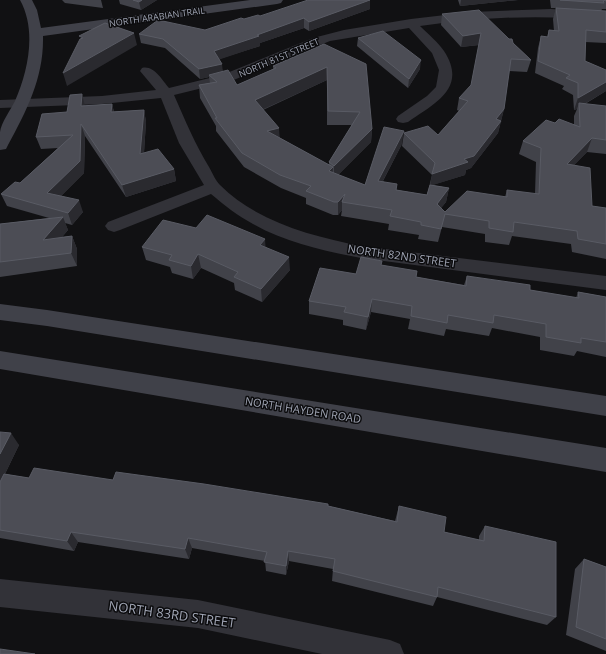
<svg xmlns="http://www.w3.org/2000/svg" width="606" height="654" font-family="'Open Sans',sans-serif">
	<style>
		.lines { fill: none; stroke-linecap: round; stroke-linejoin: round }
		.street { fill: #323238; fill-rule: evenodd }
		.secondary { fill: #404149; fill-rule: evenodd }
		.wall { fill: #414249; fill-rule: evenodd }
		.shaded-wall { fill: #2a2a2f }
		.building { fill: #4c4d55; stroke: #595b64 }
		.labels { text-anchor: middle; stroke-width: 3; stroke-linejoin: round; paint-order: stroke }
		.far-street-label { font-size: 9px; fill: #a1a6b5; stroke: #0c0c0e }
		.street-label { font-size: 11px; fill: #a1a6b5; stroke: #0c0c0e }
		.near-street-label { font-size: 13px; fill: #a1a6b5; stroke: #0c0c0e }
	</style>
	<rect width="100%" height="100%" fill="#111113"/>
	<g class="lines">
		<path class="street" d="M551 9 606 13V21C543 14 483 17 420 26 428 34 438 42 444 51 468 88 435 103 408 122L403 123 398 122 396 119 398 116 427 96 436 87 439 70 432 53 409 28 330 41 231 81 174 95C185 120 195 144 209 167 212 172 215 180 220 185 257 222 311 236 361 246L606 276V290L361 258C325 251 286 243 253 224 238 216 224 205 211 194L120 230 114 232 108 230 105 226 108 222 204 185 179 143 161 98 102 104 0 108V100L102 96 156 90 140 71 142 68C154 65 162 80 169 88L222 75 313 38 344 30 411 19 471 12Z
			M0 579 198 600 390 640 400 644 404 654H322L198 628 0 607Z"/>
		<path class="secondary" d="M20 0H32L37 10 41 28 250 0H283L281 3 277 4 43 36C44 77 27 110 8 145L6 149 0 150C0 144 0 137 0 132 1 123 11 109 15 101 28 71 37 31 20 0Z
			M0 304 47 310 606 396V416L47 326 0 320Z
			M0 351 606 448V472L0 369Z"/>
	</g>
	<path class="wall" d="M62 0H101L103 8 65 3Z
		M119 0H157L141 10 120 4Z
		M370 0V9L309 31 304 28 260 43V46L219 59 223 72 237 85 273 69V66L324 44 372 129 371 142 338 175 365 185 402 144 383 181 397 190 427 195 432 175 402 146 404 133 438 135 459 111 457 110 459 98 471 86 479 45 461 47 441 25 442 14 513 43 531 60 527 72 509 71 504 109 498 133 471 168 466 170 465 175 432 185 449 188 446 202 441 208 445 212 505 197 507 190 535 194 536 162 519 154 523 141 555 123 574 125V116L577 109 574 110 573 95 562 89 564 86 535 73 538 48 541 36 547 37 549 30 554 31 553 19 556 8H551L550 0H606V9H602L601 11H606V43L585 42V61L606 70V91L585 104 606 106V154L587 152 574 165 592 206 606 208V259L572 252 571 244 512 236 509 245 485 242V234L442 227 438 242 418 239 419 235 388 230 389 224 341 216 342 210 338 215H333L306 204V198L281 188 244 167 216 131V126L200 98 199 85 210 83 209 77 200 79 165 48 141 43 139 34 205 30 244 19 260 16ZM327 80V125H352L329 162V165L280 138 263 110Z
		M458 0H518L460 6Z
		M358 38 420 69 408 88 357 46Z
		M112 104 114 112 144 110 146 122 144 153 174 169 176 181 126 197 85 136 84 173 61 196 83 212 72 225 65 223 68 230 62 237 72 236 77 249V266L0 277V224L49 218 7 206 1 194 20 183 58 148 41 149 36 137 67 112 85 106Z
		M142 247H266L290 270 262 302 235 290 234 283 201 268 193 279 172 273 170 267 146 260Z
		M381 265 416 277 464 285 467 276 530 290 576 298 578 292 606 297V357L577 351 574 356 540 350V337L492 328 489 336 446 329 444 336 408 329 410 319 371 312 366 330 343 325V320L309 314V301L356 274Z
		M0 432 19 445 5 474 29 478 113 480 328 506 395 521 399 506 444 532 479 540V536L485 526 556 617 547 625 437 597 433 606 332 581 333 569 289 561 286 575 266 571 265 561 192 548 189 559 78 542 74 551 0 538Z
		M584 559 606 567V651L566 635 575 569Z"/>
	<path class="shaded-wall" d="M142 0H157L141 10 139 2Z
		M370 0V9L309 31V22Z
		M461 0H518L460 6Z
		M304 18V28L260 43V46L215 61 214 51 257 35Z
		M134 33 137 45 67 86 63 73Z
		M481 33 479 45 461 47 463 36Z
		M421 60 420 69 408 88 409 79Z
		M222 64 223 73 209 75V77L200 79 199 69Z
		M327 67V80L255 113V100Z
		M606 82V91L579 107V103L577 109 574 110 578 98Z
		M82 94 85 106H81Z
		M112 104 115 116 111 112Z
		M504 109 501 121 496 119Z
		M144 110 146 122 143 166 140 154Z
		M501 121 498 133 471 168 466 170 465 175 430 186 432 174Z
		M81 124 85 136 84 173 52 205 47 193Z
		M279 128 280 141 267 131Z
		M372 129 371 142 334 179V166Z
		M404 131 402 144 376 194 378 181Z
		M592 138 587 152 562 178 567 164Z
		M333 167 332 180 329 171Z
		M174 169 176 181 126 197 122 185Z
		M449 188 446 202 434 217 437 204Z
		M345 194 342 202V210L338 215V202Z
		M79 200 83 212 72 225 68 213Z
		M63 217 68 230 49 253 43 240Z
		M72 236 77 249V266L71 253Z
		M265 239 266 253 260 245Z
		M198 254 201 268 193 279 191 266Z
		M289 257 290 270 262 302 261 289Z
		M372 299 371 312 366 330 368 317Z
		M11 433 19 445 0 484V454Z
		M71 532 78 542 74 551 67 541Z
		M188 538 192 548 189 559 185 549Z
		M288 551 289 561 286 575V566Z"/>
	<path class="building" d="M133 0H142L139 2Z
		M308 0H370L309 22 304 18 257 35 259 36 214 51 222 64 199 69 163 39 139 34 158 20 205 30 241 18 244 19 258 15 260 16Z
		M560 0H606V1L603 0 604 3Z
		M556 8 606 11V32L586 30 585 61 606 70V82L578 98V83L566 78 570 75 538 61 541 36 548 37 549 30 559 31Z
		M479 10 509 39H512L513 43 531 60 511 59 504 109 496 119 501 121 474 156 464 159 468 162 432 174 435 163 404 133 428 126 438 135 468 101 459 98 471 85 481 33 463 36 442 14Z
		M105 23 134 33 63 73 80 39 83 38 79 36Z
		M383 31 421 60 409 79 358 38Z
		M324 44 366 64 372 129 334 166 329 162 360 112 328 111 327 67 255 100 279 128 267 131 333 167 329 171 365 185 384 127 404 131 378 181 397 184 396 190 427 195 430 185 449 188 437 204 445 212 467 191 507 197V190L539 194 541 148 523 141 546 120 555 123 559 119 580 127 579 103 606 106V140L592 138 567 164 590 168 592 206 606 208V244L578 239 577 231 514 222 513 232 489 228V221L445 214 441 229 421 225V222L390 216 392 210 342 202 345 194 338 202H334L306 191 311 186 280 175 242 153 215 118H217L199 85 217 82 209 75 228 70 237 85 276 68 273 66Z
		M82 94 81 106 112 104 111 112 144 110 140 154 158 149 174 169 122 185 81 124 80 161 47 193 79 200 68 213 1 194 15 182 20 183 73 135 36 137 42 114 67 112 70 95Z
		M207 215 265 239 260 245 289 257 261 289 234 277 238 272 198 254 191 266 169 260 172 255 142 247 163 220 196 228Z
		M63 217 43 240 72 236 71 253 0 262V224Z
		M361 257 382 261 381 265 417 271 416 277 466 286 467 276 530 285V290L579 298 578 292 606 297V342L581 338V343L546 337V324L494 315 493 323 448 315 447 323 411 316 412 306 372 299 368 317 344 312 346 307 309 301 320 268 356 274Z
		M0 432 11 433 0 454Z
		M34 468 113 480 116 472 204 484 328 504V506L397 522 399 506 446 517 444 532 484 541 485 526 556 542V617L438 587 437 597 333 571 335 559 288 551 286 566 264 562 267 552 188 538 185 549 71 532 67 541 0 530V482L4 474 29 478Z
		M584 559 606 567V639L576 627Z
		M0 649 35 654H0Z"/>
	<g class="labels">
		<g class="far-street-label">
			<text transform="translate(157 17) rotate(-8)" y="3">NORTH ARABIAN TRAIL</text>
			<text transform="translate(279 58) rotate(-23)" y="3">NORTH 81ST STREET</text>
		</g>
		<g class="street-label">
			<text transform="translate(402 256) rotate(8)" y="4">NORTH 82ND STREET</text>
			<text transform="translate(303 410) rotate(9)" y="4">NORTH HAYDEN ROAD</text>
		</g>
		<g class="near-street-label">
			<text transform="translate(172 614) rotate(8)" y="5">NORTH 83RD STREET</text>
		</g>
	</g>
</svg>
